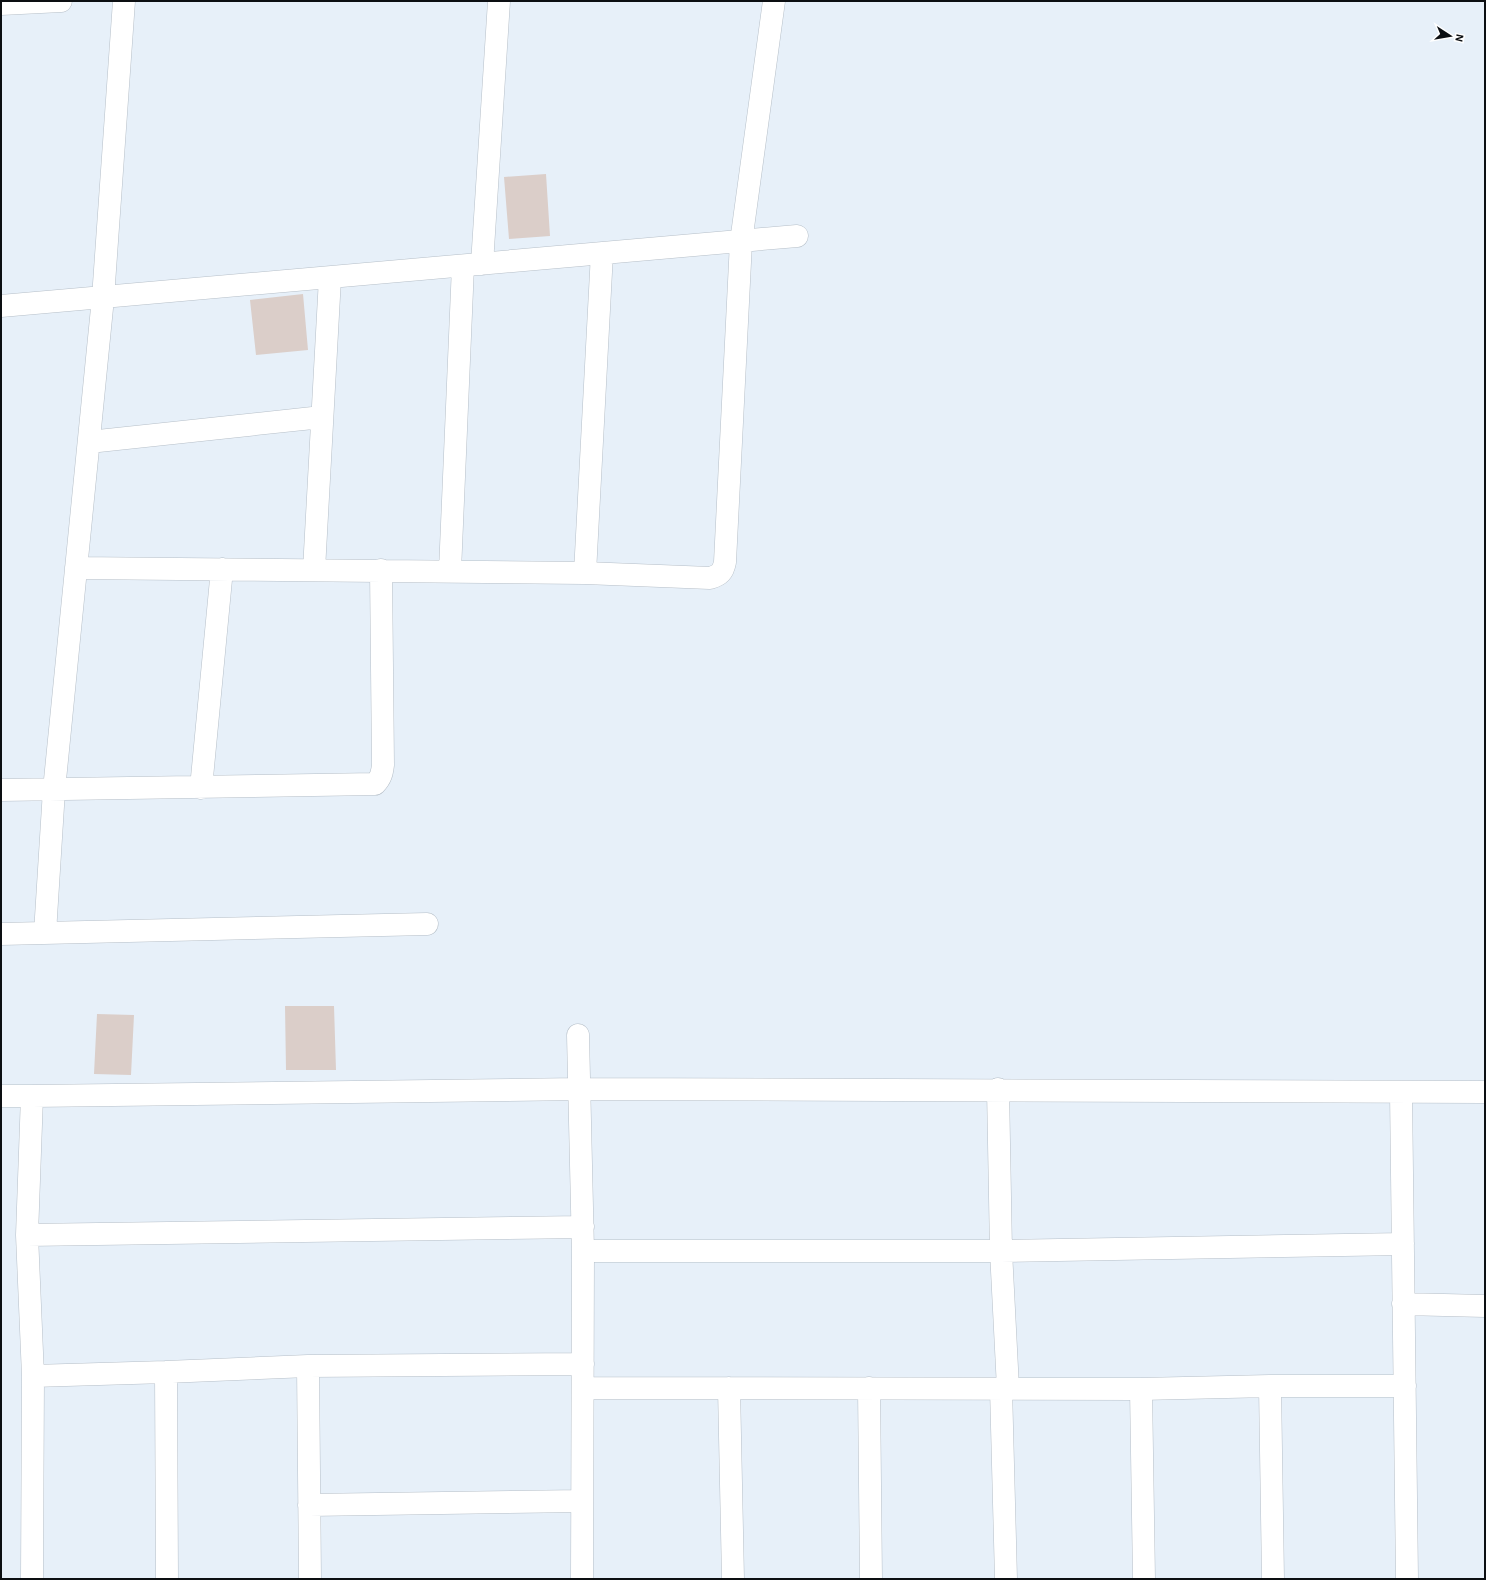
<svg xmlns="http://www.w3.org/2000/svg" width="1486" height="1580" font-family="'Alegreya Sans',sans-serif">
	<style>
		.building { fill: #dbcec9 }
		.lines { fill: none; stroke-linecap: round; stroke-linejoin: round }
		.street-casing { stroke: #b6bfc8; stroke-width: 23 }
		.street { stroke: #fff; stroke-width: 22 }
	</style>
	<rect width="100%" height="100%" fill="#e7f0f9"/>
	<path class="building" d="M546 174 550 236 509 239 504 177Z
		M303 294 308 350 256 355 250 300Z
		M285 1006H334L336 1070H286Z
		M97 1014 134 1015 131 1075 94 1074Z"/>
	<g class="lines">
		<g class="street-casing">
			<path id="street" d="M1 4 61 1
				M482 264 499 1
				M1 306 797 236
				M89 442 322 417
				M76 568 585 573 710 578C720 575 723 572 725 562L741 242 774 1
				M314 570 330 278
				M450 571 463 266
				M585 573 602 253
				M201 788 222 569
				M1 790 375 784C381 778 382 773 383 765L381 570
				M45 933 54 790 103 298 124 1
				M1 934 427 924
				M578 1035 583 1251 582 1579
				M998 1089 1001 1251 1008 1388
				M1401 1092 1407 1579
				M1 1096H32L27 1235 33 1376 32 1579
				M32 1096 579 1089 1485 1092
				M27 1235 583 1227
				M583 1251H1001L1403 1244
				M1403 1304 1485 1306
				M308 1366 583 1364
				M33 1376 166 1372
				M1270 1386 1273 1579
				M583 1388 1141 1389 1270 1386H1405
				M729 1388 733 1579
				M869 1388 871 1579
				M1001 1388 1006 1579
				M1141 1389 1144 1579
				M309 1505 582 1501
				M167 1579 166 1372 308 1366 310 1579"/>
		</g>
		<use href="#street" class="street"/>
	</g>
	<rect width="1486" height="1580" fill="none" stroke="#0c0f12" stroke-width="4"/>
	<g transform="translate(1450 36) rotate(102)" stroke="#ffffff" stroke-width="3" paint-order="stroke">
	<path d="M0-3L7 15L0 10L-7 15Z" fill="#0c0f12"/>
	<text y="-6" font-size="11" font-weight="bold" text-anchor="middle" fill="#0c0f12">N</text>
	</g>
</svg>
